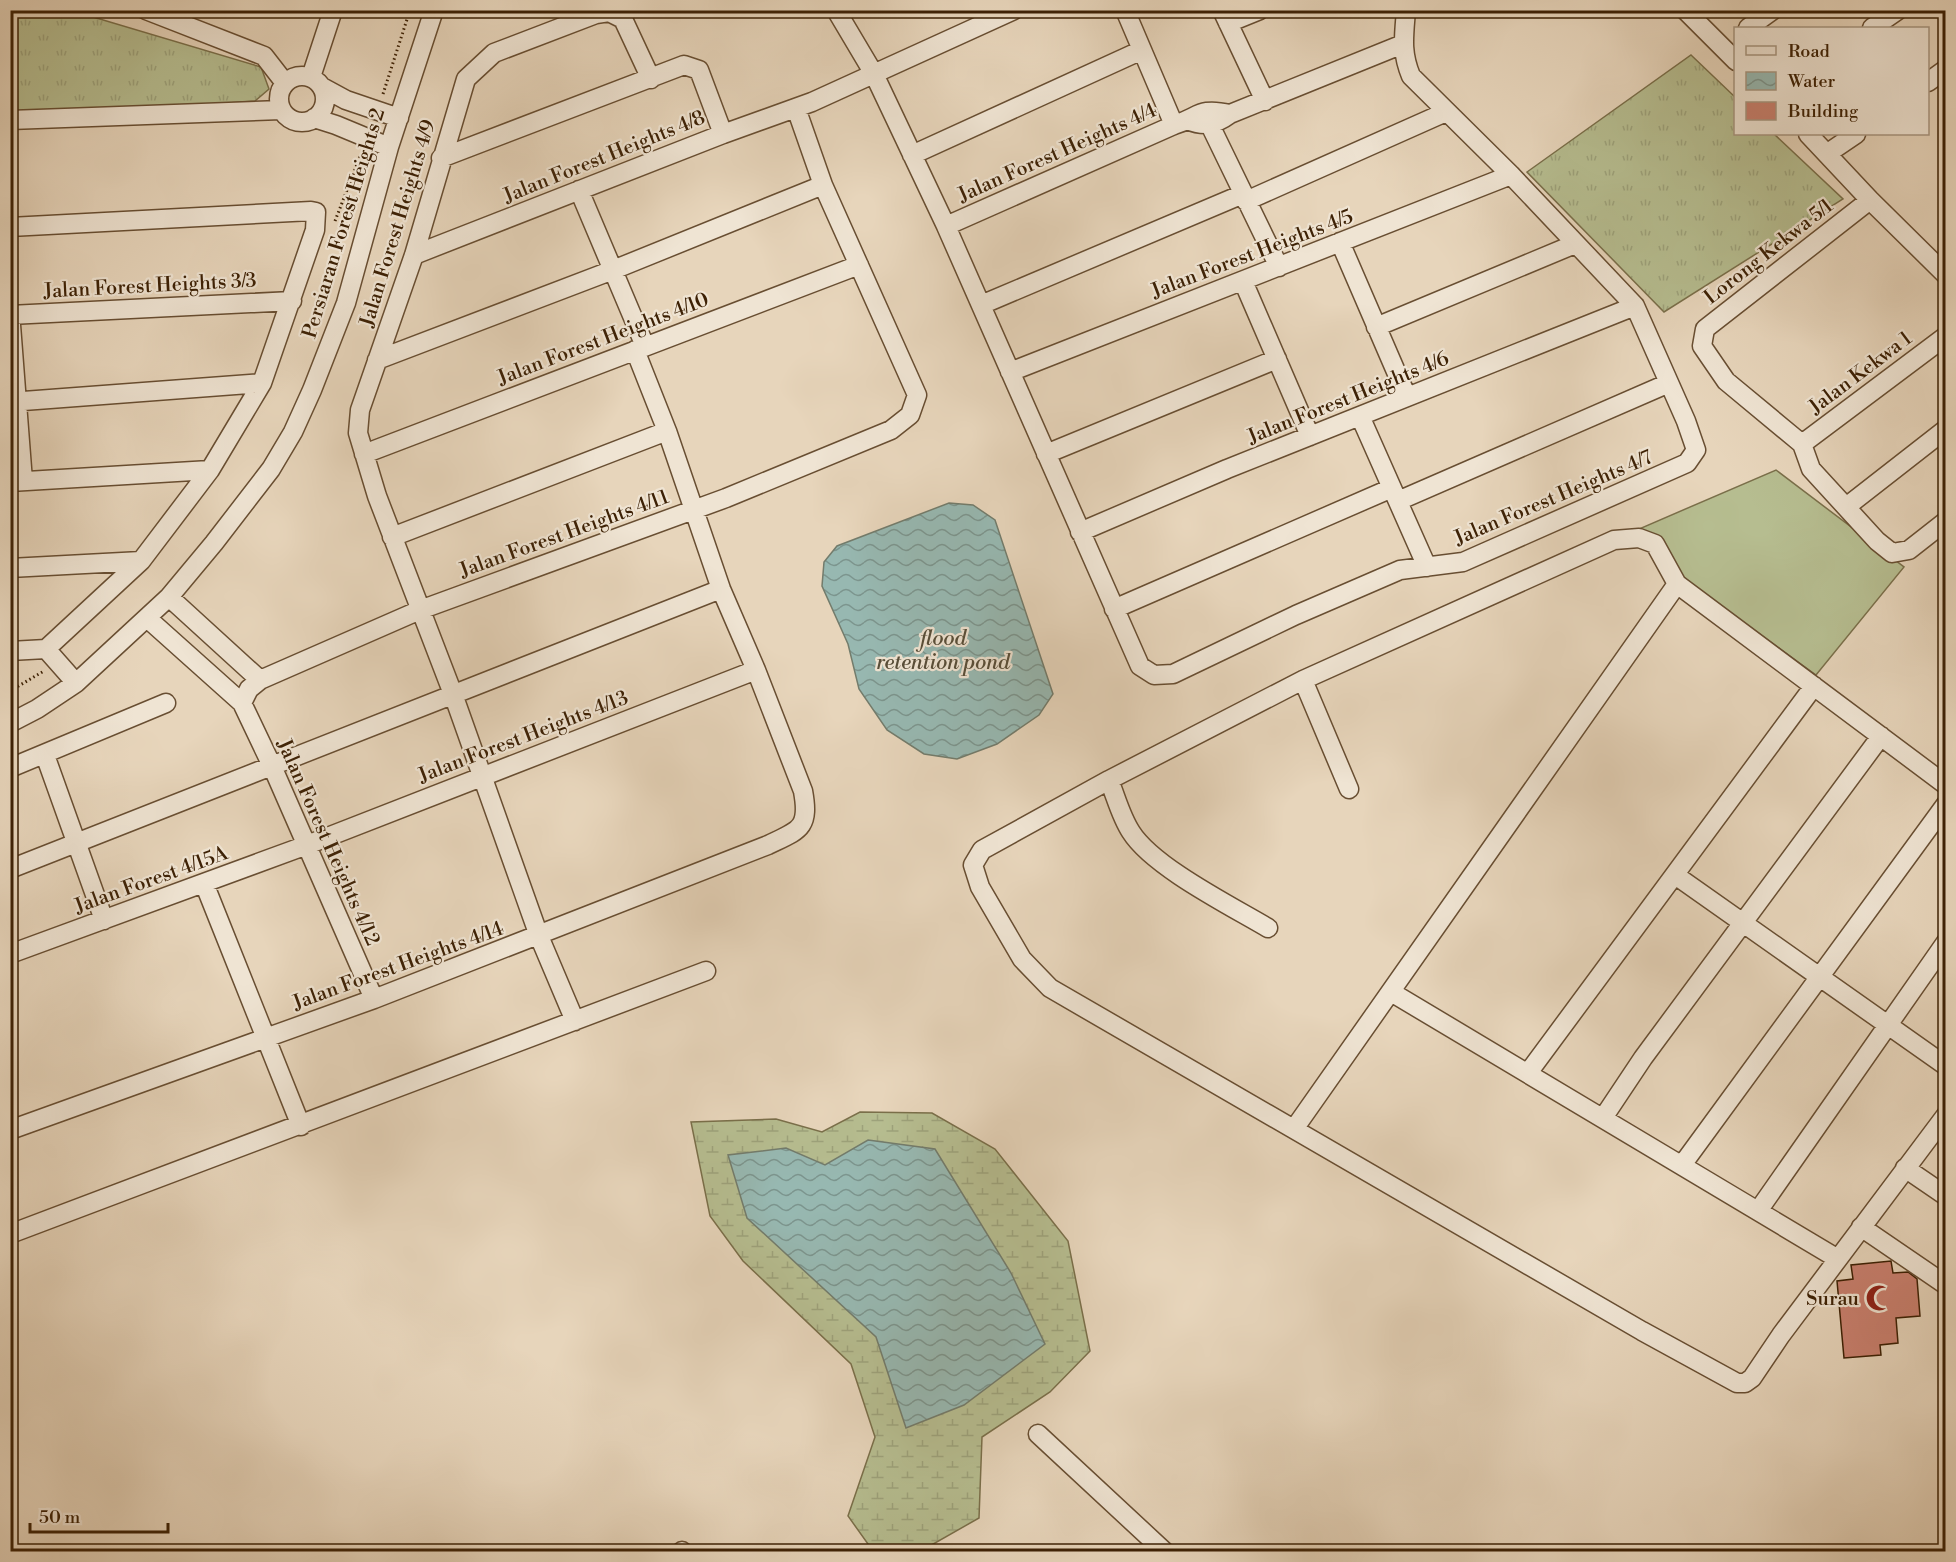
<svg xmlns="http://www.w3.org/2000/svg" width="1956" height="1562" font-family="'Libre Bodoni',serif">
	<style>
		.grass { fill: url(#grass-tufts); stroke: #7a6f4a; stroke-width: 1.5 }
		.wetland { fill: url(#wetland-marsh); stroke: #7a6f4a; stroke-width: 1.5 }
		.pitch { fill: #b6bd90; stroke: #7a6f4a; stroke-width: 1.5 }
		.water { fill: url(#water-waves); stroke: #737c6c; stroke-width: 1.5 }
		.building { fill: #c9806f; stroke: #3d2105; stroke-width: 1.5 }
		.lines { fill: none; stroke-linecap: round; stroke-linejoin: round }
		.minor-casing { stroke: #684e32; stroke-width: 21 }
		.path { stroke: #3d2105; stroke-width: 3; stroke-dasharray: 1.5 3; stroke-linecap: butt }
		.minor { stroke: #efe4d3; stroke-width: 18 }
		.labels { text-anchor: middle; stroke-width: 4.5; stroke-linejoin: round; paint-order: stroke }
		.street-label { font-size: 20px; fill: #3d2105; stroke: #efe4d3 }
		.poi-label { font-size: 20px; fill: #3d2105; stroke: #efe4d3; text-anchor: end }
		.water-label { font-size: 21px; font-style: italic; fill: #584e39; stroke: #efe4d3 }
	</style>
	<defs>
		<pattern id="grass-tufts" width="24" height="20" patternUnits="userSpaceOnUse" patternTransform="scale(1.5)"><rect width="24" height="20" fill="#b6bd90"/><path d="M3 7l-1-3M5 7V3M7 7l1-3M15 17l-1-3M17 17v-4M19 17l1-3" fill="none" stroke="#9da27b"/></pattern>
		<pattern id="wetland-marsh" width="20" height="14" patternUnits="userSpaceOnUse" patternTransform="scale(1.5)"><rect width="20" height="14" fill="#b6bd90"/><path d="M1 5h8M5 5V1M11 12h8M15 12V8" fill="none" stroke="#9da27b"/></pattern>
		<pattern id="water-waves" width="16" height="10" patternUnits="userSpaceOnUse" patternTransform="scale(1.5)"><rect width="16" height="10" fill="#97b8b1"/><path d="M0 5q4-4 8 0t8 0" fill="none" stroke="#7c958e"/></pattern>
	</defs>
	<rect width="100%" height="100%" fill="#e7d5bb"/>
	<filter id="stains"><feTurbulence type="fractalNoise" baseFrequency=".00333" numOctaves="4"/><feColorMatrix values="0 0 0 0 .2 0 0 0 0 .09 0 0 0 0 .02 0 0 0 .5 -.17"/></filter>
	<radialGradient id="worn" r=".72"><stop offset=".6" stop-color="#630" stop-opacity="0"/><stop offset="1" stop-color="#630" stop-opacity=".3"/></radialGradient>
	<path class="grass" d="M11 11H73L261 67 269 89 255 101 11 119Z
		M1691 55 1735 97 1736 134H1774L1843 199 1664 312 1527 172Z"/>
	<path class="wetland" d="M860 1112 932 1113 995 1149 1068 1241 1090 1351 1050 1392 982 1437 979 1518 921 1551H873L848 1516 875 1437 851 1364 743 1261 710 1216 691 1122 776 1119 822 1132Z"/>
	<path class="pitch" d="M1776 470 1904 567 1816 675 1684 579 1665 544 1639 529Z"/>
	<path class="water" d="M949 503 973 505 995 520 1053 694 1039 715 997 744 957 759 924 754 887 730 859 689 848 644 822 586 824 562 837 546Z
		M868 1140 935 1149 1011 1273 1045 1344 964 1405 906 1428 876 1337 747 1218 728 1155 786 1148 825 1165Z"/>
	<path class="building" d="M1891 1261 1893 1273 1908 1272 1917 1279 1920 1316 1896 1318 1898 1343 1880 1345 1881 1355 1844 1358 1837 1281 1853 1279 1851 1265Z"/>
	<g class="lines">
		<g class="minor-casing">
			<path id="minor" d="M146 10 264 56 285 83
				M836 10 874 74 946 226 1140 666 1154 675 1173 674 1296 615 1400 570 1463 562 1687 463 1696 450 1686 421 1635 306 1511 175 1411 76C1401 52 1404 36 1406 10
				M1125 10 1174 125
				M1222 10 1265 101
				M1685 10 1736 61
				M1228 23 1260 10
				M1748 28 1773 10
				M1872 28 1898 10
				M279 99a23 23 0 1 1 46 0a23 23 0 1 1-46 0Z
				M311 77 333 10
				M1928 82 1946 69
				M322 87 346 100 399 118
				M314 118 336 125 389 147
				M10 120 281 110
				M1187 120C1204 127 1215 125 1230 114L1403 44
				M1210 125 1279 267
				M1808 134 1870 200 1946 275
				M1828 153 1856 134
				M912 155 1142 50
				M441 158 684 65 699 70 723 134
				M579 190 645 346
				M1246 201 1446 112
				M946 226 1174 125C1200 117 1198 107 1230 114
				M10 227 311 211 316 212 315 230 262 383 210 470 141 561 46 649
				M1340 242 1407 397
				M414 255 723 134 812 102 1014 10
				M1243 281 1310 436
				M981 305 1243 194
				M10 312 23 481
				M10 315 292 301
				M1376 327 1575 244
				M377 360 613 270 823 185
				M1010 372 1511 175
				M10 402 262 383
				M1360 416 1427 567
				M1802 444 1726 381 1702 346 1705 329 1870 200
				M1802 444 1811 469 1877 541 1892 553 1909 550 1946 521
				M1802 444 1946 336
				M364 454 859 265
				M1046 454 1277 359
				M10 482 210 470
				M1398 501 1669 383
				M1846 507 1946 429
				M1080 532 1227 469 1635 306
				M392 537 667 431
				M10 568 141 561
				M169 597 260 680
				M1114 609 1392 488
				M147 618 242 703 272 766 374 999
				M46 649 76 683
				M10 651 46 649
				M1303 680 1349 789
				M242 703 249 689 260 680 420 610 726 498 891 430 910 415 917 395 823 185 796 108
				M10 723 37 709 76 683 169 597 214 543 271 469 293 432 312 390 346 303 389 147 434 10
				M45 755 104 920
				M10 768 166 703
				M1109 780C1116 797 1121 817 1131 832 1153 867 1231 906 1268 928
				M1946 785 1677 584 1655 544 1639 538 1614 540 1303 680 1109 780 982 850 973 865 980 887 1022 959 1050 988 1642 1331 1737 1383H1745L1752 1378 1781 1335 1946 1115
				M10 869 721 589
				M1675 875 1946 1066
				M204 883 301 1126
				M10 954 307 845 756 670
				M1391 992 1838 1259
				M575 1021 539 936 453 694 377 496 358 433 360 410 414 255 466 79 494 53 596 14 609 12 623 19 651 79
				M1528 1073 1814 686
				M1603 1118 1643 1058 1881 736
				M1294 1129 1677 584
				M10 1130 374 999 768 845C799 830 810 829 803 791L756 670 721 589 667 431 635 350
				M1682 1165 1946 804
				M1905 1168 1946 1196
				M1758 1211 1946 942
				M1861 1227 1946 1285
				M10 1234 706 971
				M1038 1434 1165 1552
				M682 1551V1552"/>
		</g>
		<path class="path" d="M383 94 410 10
			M335 221 361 154
			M10 691 44 671"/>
		<use href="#minor" class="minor"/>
	</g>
	<defs>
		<g id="mosque-bare" transform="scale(2.07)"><path d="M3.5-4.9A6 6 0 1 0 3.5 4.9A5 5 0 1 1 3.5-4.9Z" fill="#8f2418" stroke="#efe4d3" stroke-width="2.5" paint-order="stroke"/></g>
	</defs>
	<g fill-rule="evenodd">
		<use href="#mosque-bare" x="1879" y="1298"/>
	</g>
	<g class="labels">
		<g class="street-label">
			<text transform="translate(1057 152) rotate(-24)" y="7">Jalan Forest Heights 4/4</text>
			<text transform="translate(604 156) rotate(-22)" y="7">Jalan Forest Heights 4/8</text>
			<text transform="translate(343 223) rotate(-73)" y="7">Persiaran Forest Heights 2</text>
			<text transform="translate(397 223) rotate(-73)" y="7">Jalan Forest Heights 4/9</text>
			<text transform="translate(1768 251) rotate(-38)" y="7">Lorong Kekwa 5/1</text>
			<text transform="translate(1252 253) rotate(-21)" y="7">Jalan Forest Heights 4/5</text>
			<text transform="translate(150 285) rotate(-3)" y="7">Jalan Forest Heights 3/3</text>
			<text transform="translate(603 338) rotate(-21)" y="7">Jalan Forest Heights 4/10</text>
			<text transform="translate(1860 372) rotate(-37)" y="7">Jalan Kekwa 1</text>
			<text transform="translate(1348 397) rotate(-22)" y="7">Jalan Forest Heights 4/6</text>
			<text transform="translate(1553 497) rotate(-23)" y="7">Jalan Forest Heights 4/7</text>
			<text transform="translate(564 533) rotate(-20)" y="7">Jalan Forest Heights 4/11</text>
			<text transform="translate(523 736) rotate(-21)" y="7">Jalan Forest Heights 4/13</text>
			<text transform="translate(329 842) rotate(66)" y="7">Jalan Forest Heights 4/12</text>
			<text transform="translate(151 879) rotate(-20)" y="7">Jalan Forest 4/15A</text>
			<text transform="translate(398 965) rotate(-20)" y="7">Jalan Forest Heights 4/14</text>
		</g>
		<g class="poi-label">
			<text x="1859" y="1305">Surau</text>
		</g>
		<g class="water-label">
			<text x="943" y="645">flood<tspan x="943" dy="24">retention pond</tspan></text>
		</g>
	</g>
	<rect width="1956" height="1562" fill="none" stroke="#e7d5bb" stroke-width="36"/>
	<rect x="12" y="12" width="1932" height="1538" fill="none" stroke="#3d2105" stroke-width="3"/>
	<rect x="18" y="18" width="1920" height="1526" fill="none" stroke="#3d2105" stroke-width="1.5"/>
	<rect x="1734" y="27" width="195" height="108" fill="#efe4d3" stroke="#a89681" stroke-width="1.5"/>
	<rect x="1746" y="46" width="30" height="9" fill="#efe4d3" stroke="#a89681" stroke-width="1.5"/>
	<text x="1788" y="57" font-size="18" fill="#3d2105">Road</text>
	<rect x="1746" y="72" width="30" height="18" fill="url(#water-waves)" stroke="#a89681" stroke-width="1.5"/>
	<text x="1788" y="87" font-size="18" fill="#3d2105">Water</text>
	<rect x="1746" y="102" width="30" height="18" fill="#c9806f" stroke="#a89681" stroke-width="1.5"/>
	<text x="1788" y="117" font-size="18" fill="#3d2105">Building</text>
	<path d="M30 1523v9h138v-9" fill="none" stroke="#3d2105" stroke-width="3"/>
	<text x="39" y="1523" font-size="18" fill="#3d2105" stroke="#efe4d3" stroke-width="4.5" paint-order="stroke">50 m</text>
	<rect width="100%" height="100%" filter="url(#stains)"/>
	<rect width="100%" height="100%" fill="url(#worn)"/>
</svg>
